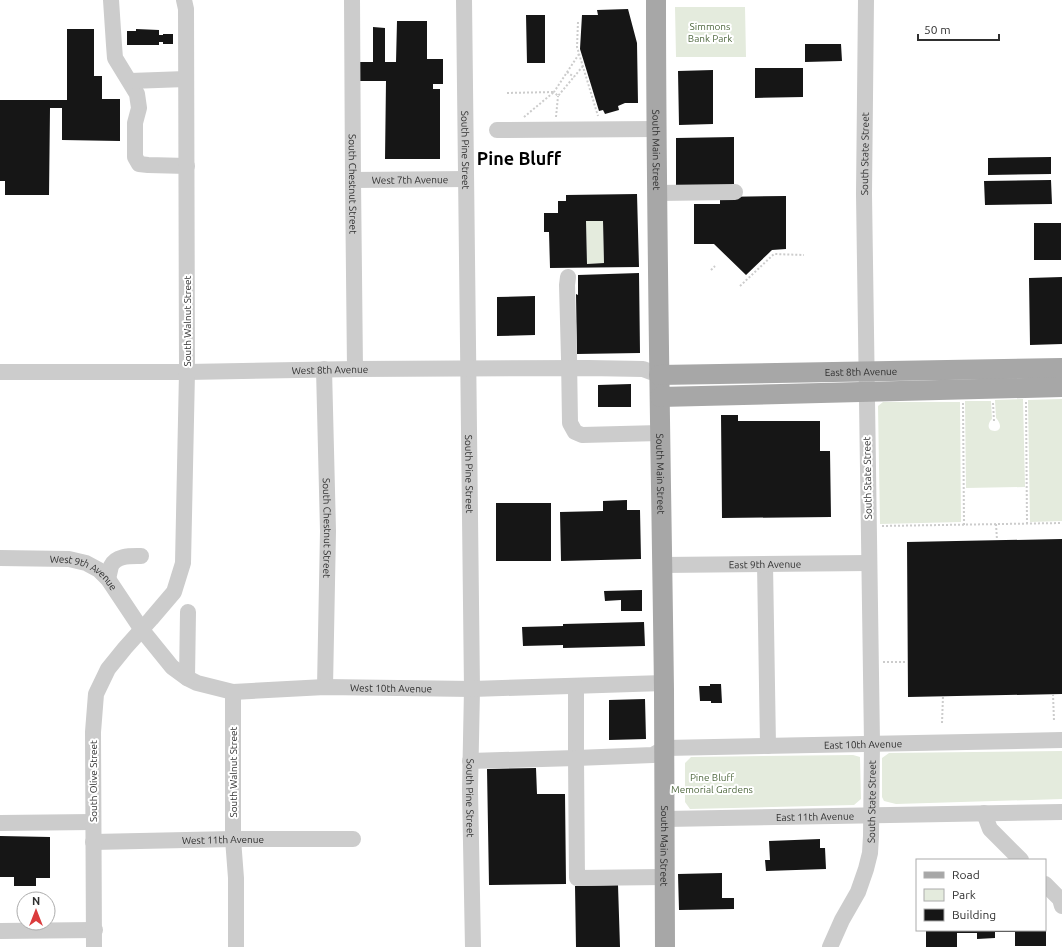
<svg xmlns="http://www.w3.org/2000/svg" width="1062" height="947" font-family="Ubuntu,sans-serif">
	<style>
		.green { fill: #e4ebdd }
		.building { fill: #161616; fill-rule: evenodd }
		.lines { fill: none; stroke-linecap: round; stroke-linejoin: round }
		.path { stroke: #ccc; stroke-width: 2; stroke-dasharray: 2 2; stroke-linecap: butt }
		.minor { stroke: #ccc; stroke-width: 16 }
		.major { stroke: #a7a7a7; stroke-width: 20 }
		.labels { text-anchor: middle; stroke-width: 4; stroke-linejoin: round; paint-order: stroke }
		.park-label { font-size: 10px; fill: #4f683f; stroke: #fff }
		.street-label { font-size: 10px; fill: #2f2f2f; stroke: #fff }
		.town-label { font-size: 18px; font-weight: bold; fill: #000; stroke: #fff }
	</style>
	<rect width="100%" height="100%" fill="#fff"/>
	<path class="green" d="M675 7H745L746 57H676Z
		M586 221H603L604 263 587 264Z
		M1023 399 1025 487 966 488 965 401H991L992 419C988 422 986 431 995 431 1003 430 1000 422 996 418L995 400Z
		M1062 399V521L1030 522 1028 400Z
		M883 402H960L961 522 880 524 878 406Z
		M1062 751V799L896 804 884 801 882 797V758L889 753Z
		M853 755 860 757 861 799 854 805 690 809 685 802V763L691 757Z"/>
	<path class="building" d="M628 9 637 43 638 103H625L618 106 619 110 605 114 603 110 599 111 580 49 582 15H598L597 10Z
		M526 15H545V63H527Z
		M397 21H427V59H443V84H433V89H440V159H385L386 81H360V62H373V27L385 28V62H396Z
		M67 29H94V76H102V99H120V141L62 140V108H50L49 195H5V181H0V100H67Z
		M136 29 159 30V35H163V34H173V44H163V42H159V45H127V31H136Z
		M805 44H841L842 61 805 62Z
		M755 68H803V97L755 98Z
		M713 70V124L679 125 678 71Z
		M734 137V188H676V138Z
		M1051 157V174L988 175V158Z
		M1051 180 1052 204 985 205 984 181Z
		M637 194 639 267 550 268 549 232H544V213H558V201H566V195ZM586 221H603L604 263 587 264Z
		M786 196V249L772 250 746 275 714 244H694V204H720V197Z
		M1034 223H1061V260H1034Z
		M639 273 640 353 577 354 576 294 578 295V275Z
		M1062 277V344L1030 345 1029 278Z
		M535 296V335L497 336V297Z
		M631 384V407H598V385Z
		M721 415H738V421H820V451H830L831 517 722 518Z
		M627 500V510H640L641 559 561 561 560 512 603 511V501Z
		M496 503H551V561H496Z
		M1062 539V694L908 697 907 542Z
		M642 590V611H621V600L605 601 604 591Z
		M644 622 645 646 563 648V645L523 646 522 627 563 626V624Z
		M710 684H721L722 703H711V701H700L699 686H710Z
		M645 699 646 739 609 740V700Z
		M536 768 537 794H565L566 884 489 885 487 769Z
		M0 836 50 837V878H36V886H14V877H0Z
		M820 839V848H825L826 869 766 871 765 860H770L769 841Z
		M722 873V898H734V909L679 910 678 874Z
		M618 885 620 947H576L575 886Z
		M926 930H1046V946H1015V932H995V938L977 939V933H957V947H926Z"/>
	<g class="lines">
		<path class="path" d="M578 22 577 47 598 116
			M579 54 554 92 558 96 583 66
			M567 72 574 77
			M507 93 553 92
			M524 117 554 92
			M556 117 558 96
			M711 270 715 266
			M740 286 774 254 804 255
			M1026 402 1027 524
			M963 403 964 525
			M993 403 994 421
			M996 524 997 540
			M882 526 1062 523
			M883 662H908
			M1053 694 1054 721
			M942 723 943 696"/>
		<g class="minor">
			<path d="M111 0 114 45 115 58 137 94 139 108 135 123V157L139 164 148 165 187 166"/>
			<path id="s1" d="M352 0 353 180 355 369"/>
			<path id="s2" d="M464 0 472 689 470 790 473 947"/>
			<path d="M130 81 186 79"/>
			<path d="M497 130 657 129"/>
			<path id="s3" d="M353 180 466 179"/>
			<path d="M658 193 735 192"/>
			<path d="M568 277 567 285 569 358 570 423 575 432 582 435 660 433"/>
			<path id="s4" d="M324 369 328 531 325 687"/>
			<path id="s5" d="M0 372H187L355 369 588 368 643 369 659 375"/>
			<path id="s6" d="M0 558 69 559 86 563 99 570 108 579 142 630 172 667 187 678 197 683 233 692 325 687 472 689 664 683"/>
			<path d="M765 564 768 746"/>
			<path id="s7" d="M662 565 869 563"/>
			<path d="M108 579C109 575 110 570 111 566 116 555 131 556 141 556"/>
			<path d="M187 678 188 612"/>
			<path d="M233 692V839L236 878V947"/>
			<path d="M470 761 576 758V686"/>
			<path d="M984 813 990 829 1021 860"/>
			<path id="s8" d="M665 819 1062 812"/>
			<path d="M0 823 93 822"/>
			<path id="s9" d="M93 842 233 839H353"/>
			<path id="s10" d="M664 877 577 878 576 758 653 755 665 748 1062 740"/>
			<path d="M1045 884 1060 899 1062 906"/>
			<path d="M0 931 95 930"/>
			<path d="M94 947 93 732 96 694 108 669 125 648 151 619 174 592 183 563 187 372 186 9 184 0"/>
			<path id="s11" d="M830 947 842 920 858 892 866 869 870 853 871 836 872 743 864 194 866 0"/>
		</g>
		<g class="major">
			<path id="s12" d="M656 0C656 230 661 460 664 690 665 776 664 861 665 947"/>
			<path id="s13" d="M659 375 1062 368"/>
			<path d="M660 397 1062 387"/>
		</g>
	</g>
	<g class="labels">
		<g class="park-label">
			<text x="710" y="30">Simmons<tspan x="710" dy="12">Bank Park</tspan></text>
			<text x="712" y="781">Pine Bluff<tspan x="712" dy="12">Memorial Gardens</tspan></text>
		</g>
		<g class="street-label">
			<text dy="4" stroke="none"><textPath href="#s2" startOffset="150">South Pine Street</textPath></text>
			<text dy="4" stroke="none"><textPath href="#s12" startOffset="150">South Main Street</textPath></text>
			<text dy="4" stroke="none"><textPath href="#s11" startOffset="802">South State Street</textPath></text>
			<text dy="4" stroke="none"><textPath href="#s3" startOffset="57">West 7th Avenue</textPath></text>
			<text dy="4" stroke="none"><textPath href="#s1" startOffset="184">South Chestnut Street</textPath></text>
			<text transform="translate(187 321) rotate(-90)" y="4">South Walnut Street</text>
			<text dy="4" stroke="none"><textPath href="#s5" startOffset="330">West 8th Avenue</textPath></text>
			<text dy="4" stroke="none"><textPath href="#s13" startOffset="202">East 8th Avenue</textPath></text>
			<text dy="4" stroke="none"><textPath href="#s2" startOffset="474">South Pine Street</textPath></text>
			<text dy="4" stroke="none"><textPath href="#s12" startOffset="474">South Main Street</textPath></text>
			<text transform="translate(867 478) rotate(-91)" y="4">South State Street</text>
			<text dy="4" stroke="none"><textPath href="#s4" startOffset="159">South Chestnut Street</textPath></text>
			<text dy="4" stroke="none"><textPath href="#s7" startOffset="103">East 9th Avenue</textPath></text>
			<text dy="4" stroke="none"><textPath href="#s6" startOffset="88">West 9th Avenue</textPath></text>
			<text dy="4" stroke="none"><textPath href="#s6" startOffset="448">West 10th Avenue</textPath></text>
			<text dy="4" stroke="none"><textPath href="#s10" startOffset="496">East 10th Avenue</textPath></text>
			<text transform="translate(233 772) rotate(-90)" y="4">South Walnut Street</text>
			<text transform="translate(93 781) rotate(-90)" y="4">South Olive Street</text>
			<text dy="4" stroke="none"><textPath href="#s2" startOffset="798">South Pine Street</textPath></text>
			<text dy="4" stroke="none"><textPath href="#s11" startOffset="154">South State Street</textPath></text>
			<text dy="4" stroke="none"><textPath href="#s8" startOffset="150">East 11th Avenue</textPath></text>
			<text dy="4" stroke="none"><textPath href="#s9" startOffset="130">West 11th Avenue</textPath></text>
			<text dy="4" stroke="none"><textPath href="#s12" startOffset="846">South Main Street</textPath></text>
		</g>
		<g class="town-label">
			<text x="519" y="165">Pine Bluff</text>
		</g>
	</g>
	<rect x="916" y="859" width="130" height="72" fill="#ffffff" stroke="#acacac"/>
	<rect x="924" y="872" width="20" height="6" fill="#a7a7a7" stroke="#acacac"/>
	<text x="952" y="879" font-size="12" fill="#2f2f2f">Road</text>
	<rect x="924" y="889" width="20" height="12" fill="#e4ebdd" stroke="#acacac"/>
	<text x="952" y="899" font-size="12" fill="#2f2f2f">Park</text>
	<rect x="924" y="909" width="20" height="12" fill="#161616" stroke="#acacac"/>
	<text x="952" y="919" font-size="12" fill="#2f2f2f">Building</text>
	<g transform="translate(36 911)"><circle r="19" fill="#ffffff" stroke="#acacac"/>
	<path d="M0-3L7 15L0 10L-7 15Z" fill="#db3b3c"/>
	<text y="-6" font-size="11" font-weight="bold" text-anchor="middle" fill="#2f2f2f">N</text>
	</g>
	<path d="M918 34v6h81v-6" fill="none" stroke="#2f2f2f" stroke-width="2"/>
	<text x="924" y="34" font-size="12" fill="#2f2f2f" stroke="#ffffff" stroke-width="3" paint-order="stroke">50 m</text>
</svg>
